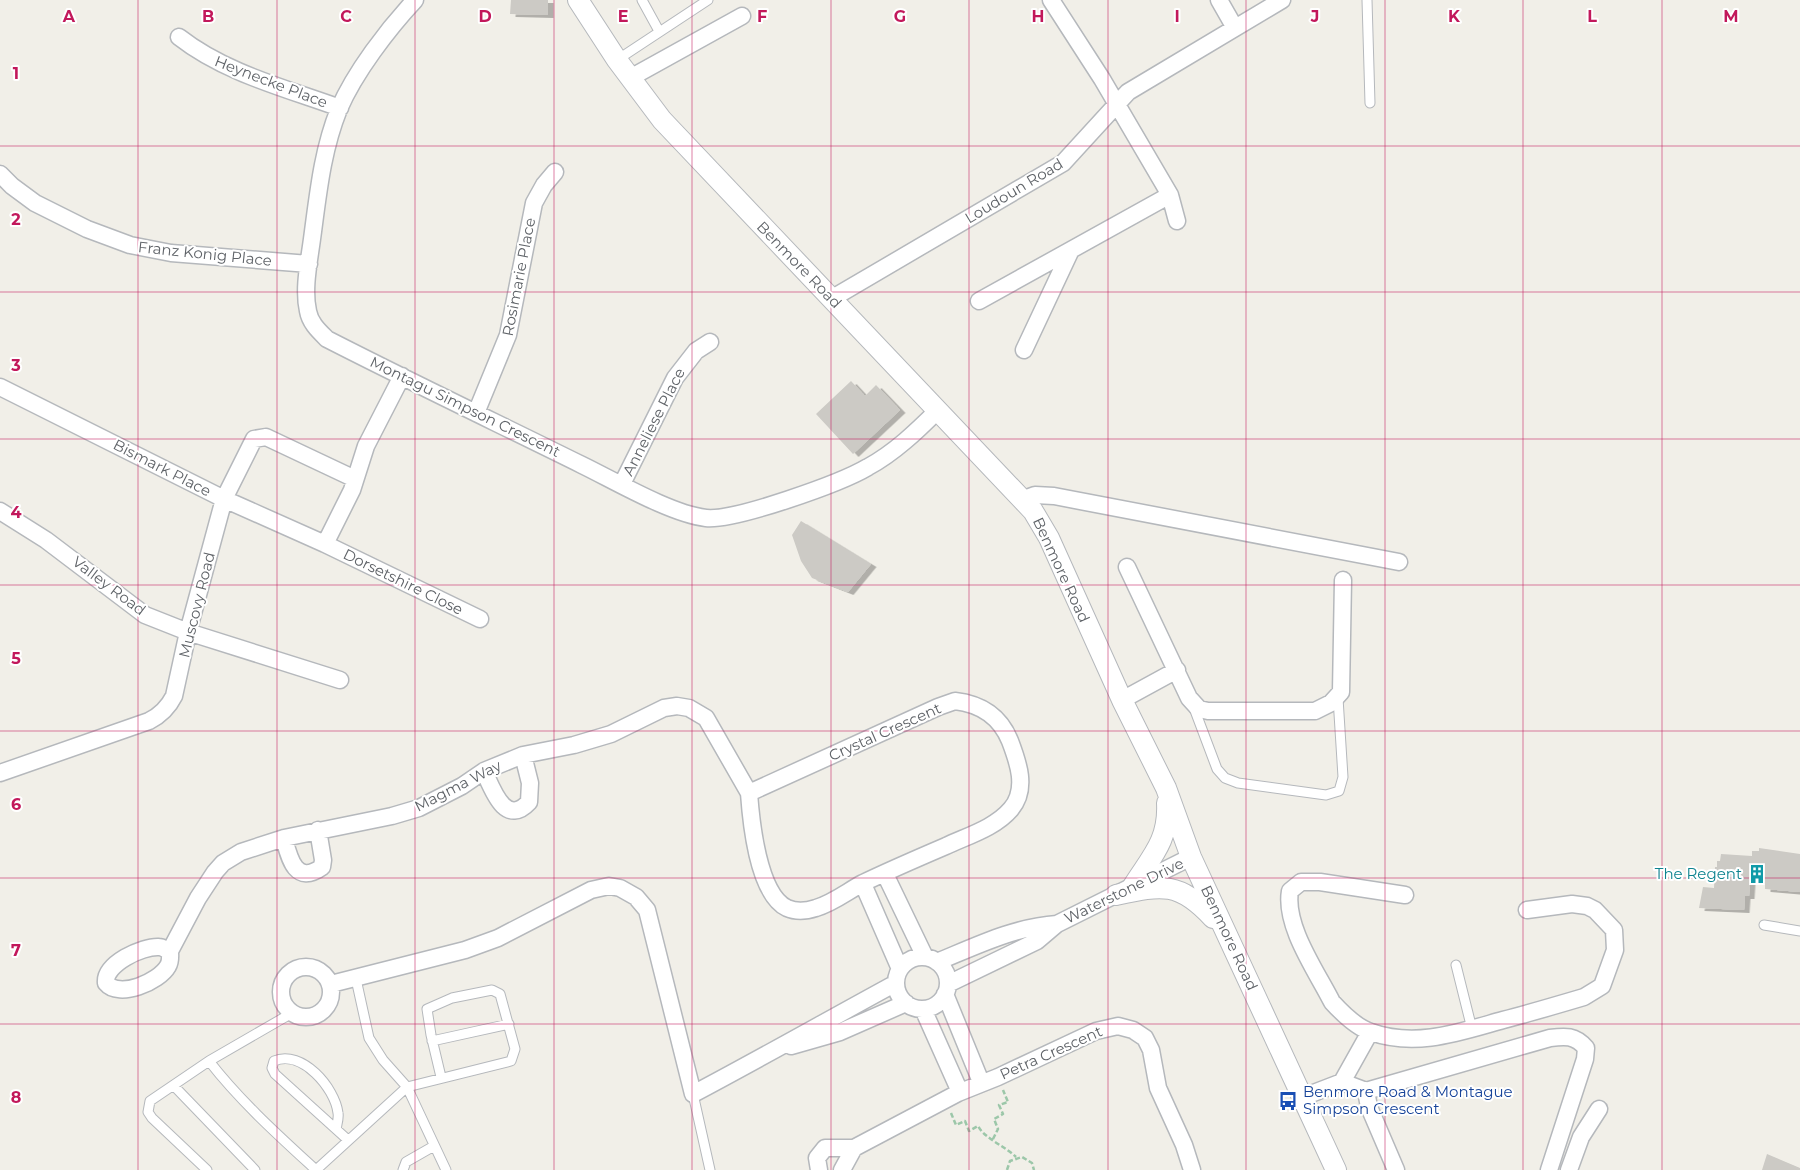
<svg xmlns="http://www.w3.org/2000/svg" width="1800" height="1170" font-family="Montserrat,sans-serif">
	<style>
		.building { fill: #cccac5; filter: url(#shadow) }
		.lines { fill: none; stroke-linecap: round; stroke-linejoin: round }
		.service-casing { stroke: #b5b8bc; stroke-width: 11 }
		.minor-casing { stroke: #b5b8bc; stroke-width: 19 }
		.tertiary-casing { stroke: #b5b8bc; stroke-width: 22 }
		.path { stroke: #9cc7a9; stroke-width: 2.5; stroke-dasharray: 5 2.5; stroke-linecap: butt }
		.service { stroke: #fff; stroke-width: 9 }
		.minor { stroke: #fff; stroke-width: 16 }
		.tertiary { stroke: #fff; stroke-width: 20 }
		.grid { fill: none; stroke: #c2185b; stroke-width: 1; stroke-opacity: 0.55 }
		.labels { text-anchor: middle; stroke-width: 4; stroke-linejoin: round; paint-order: stroke }
		.street-label { font-size: 15px; fill: #5f6368; stroke: #fff }
		.culture-label { font-size: 15px; fill: #0d838f; stroke: #fff; text-anchor: end }
		.transit-label { font-size: 15px; fill: #164399; stroke: #fff; text-anchor: start }
		.grid-label { font-size: 16px; text-anchor: middle; font-weight: bold; fill: #c2185b; stroke: #fff; stroke-width: 4; stroke-linejoin: round; paint-order: stroke }
	</style>
	<defs>
		<filter id="shadow"><feDropShadow dx="5.5" dy="3" stdDeviation="0" flood-color="#0004"/></filter>
	</defs>
	<rect width="100%" height="100%" fill="#f1efe8"/>
	<path class="building" d="M511 0H548V15L510 14Z
		M851 381 865 396 876 385 900 410 853 454 816 414Z
		M801 521 871 564 848 592 812 578 801 561 792 535Z
		M1759 848 1800 854V892L1765 889V882L1750 881 1749 896H1745L1744 910 1699 908 1703 887 1714 888 1715 867H1717V861H1720L1721 854 1752 856V851H1759Z
		M1767 1154 1800 1168V1170H1762Z"/>
	<g class="lines">
		<g class="service-casing">
			<path id="service" d="M642 0 659 31
				M1367 0 1370 103
				M617 60 708 0
				M1194 708 1217 769 1225 778 1238 783 1326 795 1339 791 1343 777 1338 698
				M1764 925 1800 931
				M1456 965 1472 1029
				M356 979 369 1038 383 1060 407 1087 446 1170
				M432 1041 509 1024
				M209 1061C240 1101 279 1136 316 1170
				M174 1086 255 1170
				M693 1094 710 1170
				M336 1129C337 1124 339 1118 338 1113 335 1088 302 1049 274 1061L272 1068 275 1074 348 1140
				M207 1170 152 1118 148 1112 150 1101 209 1061 292 1013
				M316 1170 407 1087 511 1061 515 1049 500 994 492 990 452 998 427 1009 431 1035 441 1077
				M403 1170 406 1162 434 1146"/>
		</g>
		<g class="minor-casing">
			<path id="minor" d="M415 0C388 29 355 72 339 109 322 151 318 195 312 239 309 262 303 289 308 311 310 323 319 331 327 339 411 382 497 423 582 465 615 481 671 514 706 518 735 521 841 483 868 467 894 453 917 431 938 410
				M1051 0 1102 79 1170 195 1177 221
				M1219 0 1235 28
				M179 37C225 73 285 88 340 108
				M630 78 742 16
				M0 174 12 186 35 203 87 229 130 245 171 253 309 264
				M831 299 1063 163 1128 92 1282 0
				M979 301 1170 195
				M1024 350 1071 250
				M0 387 224 499 325 544 480 619
				M476 413 508 335 534 203 544 185 555 172
				M622 484 675 378 696 351 710 342
				M1024 499 1035 495 1054 496 1399 562
				M0 511 46 540 145 615 188 632 340 680
				M325 544 352 490 366 446 402 376
				M1127 567 1189 698 1199 709 1208 711H1315L1331 703 1341 692 1343 580
				M1122 700 1177 670
				M955 701C981 704 1000 716 1010 741 1018 762 1028 789 1011 809 995 828 967 836 946 846 918 858 890 870 863 883 848 891 833 903 816 908 807 911 796 912 787 908 758 894 751 821 749 793L938 707Z
				M484 771C492 788 505 828 529 802L530 783 523 755
				M0 773 149 721C161 715 168 708 174 696L188 632 224 499 254 439 266 437 355 479
				M284 838C289 857 295 886 322 867L323 860 318 830
				M885 874 925 957
				M863 884 900 969
				M1405 895 1320 882H1301L1290 891C1284 926 1317 972 1332 1002 1342 1013 1358 1028 1371 1032 1416 1048 1460 1032 1503 1020 1530 1013 1557 1005 1584 997L1602 986 1615 950 1614 930 1595 910 1587 906 1572 904 1527 910
				M170 951C166 950 163 947 159 947 142 946 104 964 106 983 119 999 159 982 168 966 171 961 170 957 170 951L198 898 215 872 223 863 241 852 284 838 392 816 419 808 462 786 484 771 523 755 574 745 611 734 664 708 677 706 689 708 706 718 749 793
				M896 983a26 26 0 1 1 52 0a26 26 0 1 1-52 0Z
				M937 962C976 946 1014 927 1057 924
				M281 992a25 25 0 1 1 50 0a25 25 0 1 1-50 0Z
				M331 984 465 950 498 938 591 890 609 886 620 888 636 897 647 910 693 1094C761 1058 828 1020 896 983
				M948 984 1037 941 1057 924 1191 857
				M945 994 981 1082
				M923 1009 960 1092
				M791 1046 840 1032 906 1003
				M1342 1082 1366 1091 1550 1038C1565 1036 1575 1035 1586 1048L1585 1059 1549 1170
				M1366 1091 1369 1107 1396 1170
				M1303 1097 1342 1082 1370 1032
				M819 1170 817 1158 825 1148H854
				M842 1170 854 1148 958 1093 998 1077 1096 1031 1118 1026 1133 1030 1145 1038 1151 1050 1158 1088 1184 1145 1192 1170
				M1569 1170 1581 1137 1599 1109"/>
		</g>
		<g class="tertiary-casing">
			<path id="tertiary" d="M578 0 617 60 662 120 1033 511 1049 538 1122 700 1166 788 1191 857 1336 1170
				M1133 886C1152 856 1169 840 1167 803
				M1116 895C1162 885 1179 881 1213 918"/>
		</g>
		<path class="path" d="M951 1113 956 1125 965 1121 969 1131 978 1126C985 1139 1005 1146 1016 1157
			M993 1139 998 1129 994 1119 1003 1114 999 1105 1008 1102 1003 1090
			M1007 1170 1010 1161 1022 1157 1032 1163 1034 1170"/>
		<use href="#service" class="service"/>
		<use href="#minor" class="minor"/>
		<use href="#tertiary" class="tertiary"/>
	</g>
	<path class="grid" d="M138 0V1170M277 0V1170M415 0V1170M554 0V1170M692 0V1170M831 0V1170M969 0V1170M1108 0V1170M1246 0V1170M1385 0V1170M1523 0V1170M1662 0V1170M0 146H1800M0 292H1800M0 439H1800M0 585H1800M0 731H1800M0 878H1800M0 1024H1800"/>
	<defs>
		<g id="building-bare" transform="scale(1.5)"><path d="M-4-6H4V6H1V3H-1V6H-4ZM-2.5-4.3h1.7v1.8h-1.7ZM.8-4.3h1.7v1.8H.8ZM-2.5-1h1.7V.8h-1.7ZM.8-1h1.7V.8H.8Z" fill="#0f9aa8" stroke="#fff" stroke-width="2.5" paint-order="stroke"/></g>
		<g id="bus-bare" transform="scale(1.5)"><path d="M-5-6H5V4H4V6H2V4H-2V6H-4V4H-5ZM-3.5-4V0h7V-4ZM-3.5 1.2v1.5H-2V1.2ZM2 1.2v1.5H3.5V1.2Z" fill="#1a4fb4" stroke="#fff" stroke-width="2.5" paint-order="stroke"/></g>
	</defs>
	<g fill-rule="evenodd">
		<use href="#building-bare" x="1757" y="874"/>
		<use href="#bus-bare" x="1288" y="1101"/>
	</g>
	<g class="labels">
		<g class="street-label">
			<text transform="translate(271 82) rotate(21)" y="5">Heynecke Place</text>
			<text transform="translate(1014 191) rotate(-31)" y="5">Loudoun Road</text>
			<text transform="translate(205 254) rotate(6)" y="5">Franz Konig Place</text>
			<text transform="translate(799 265) rotate(46)" y="5">Benmore Road</text>
			<text transform="translate(519 277) rotate(-79)" y="5">Rosimarie Place</text>
			<text transform="translate(465 407) rotate(26)" y="5">Montagu Simpson Crescent</text>
			<text transform="translate(654 422) rotate(-63)" y="5">Anneliese Place</text>
			<text transform="translate(162 468) rotate(27)" y="5">Bismark Place</text>
			<text transform="translate(1061 570) rotate(65)" y="5">Benmore Road</text>
			<text transform="translate(403 582) rotate(26)" y="5">Dorsetshire Close</text>
			<text transform="translate(109 586) rotate(37)" y="5">Valley Road</text>
			<text transform="translate(197 605) rotate(-76)" y="5">Muscovy Road</text>
			<text transform="translate(885 732) rotate(-24)" y="5">Crystal Crescent</text>
			<text transform="translate(458 786) rotate(-27)" y="5">Magma Way</text>
			<text transform="translate(1124 891) rotate(-26)" y="5">Waterstone Drive</text>
			<text transform="translate(1229 938) rotate(65)" y="5">Benmore Road</text>
			<text transform="translate(1051 1053) rotate(-24)" y="5">Petra Crescent</text>
		</g>
		<g class="culture-label">
			<text x="1742" y="879">The Regent</text>
		</g>
		<g class="transit-label">
			<text x="1303" y="1097">Benmore Road &amp; Montague<tspan x="1303" dy="17">Simpson Crescent</tspan></text>
		</g>
	</g>
	<g class="grid-label">
		<text x="69" y="22">A</text>
		<text x="208" y="22">B</text>
		<text x="346" y="22">C</text>
		<text x="485" y="22">D</text>
		<text x="623" y="22">E</text>
		<text x="762" y="22">F</text>
		<text x="900" y="22">G</text>
		<text x="1038" y="22">H</text>
		<text x="1177" y="22">I</text>
		<text x="1315" y="22">J</text>
		<text x="1454" y="22">K</text>
		<text x="1592" y="22">L</text>
		<text x="1731" y="22">M</text>
		<text x="16" y="79">1</text>
		<text x="16" y="225">2</text>
		<text x="16" y="371">3</text>
		<text x="16" y="518">4</text>
		<text x="16" y="664">5</text>
		<text x="16" y="810">6</text>
		<text x="16" y="956">7</text>
		<text x="16" y="1103">8</text>
	</g>
</svg>
